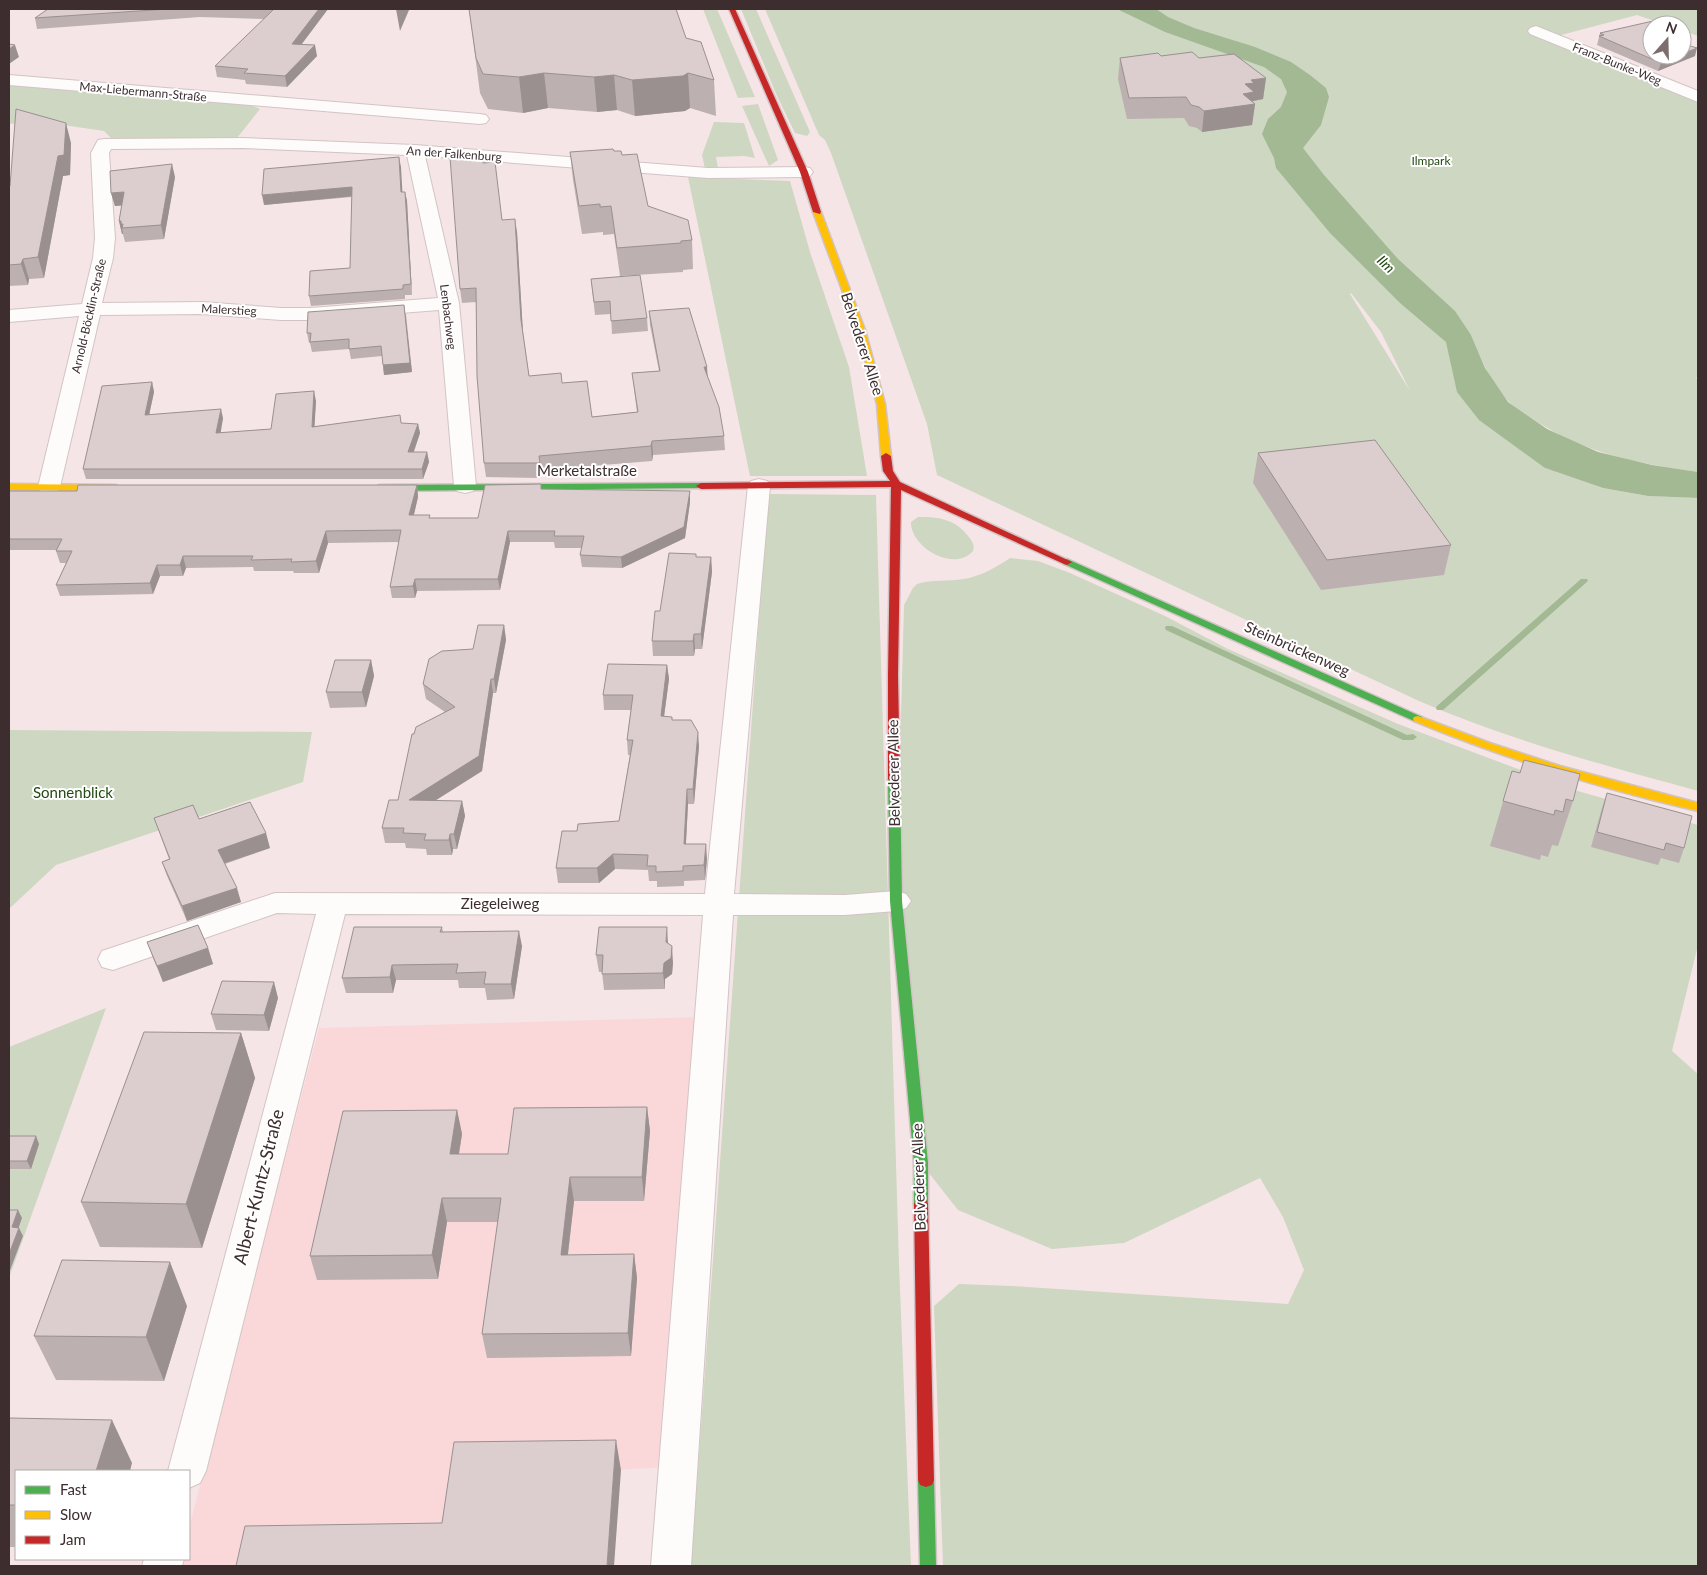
<svg xmlns="http://www.w3.org/2000/svg" width="1707" height="1575" font-family="Lato,sans-serif">
	<style>
		.built { fill: #fad8da }
		.green { fill: #ced7c1; fill-rule: evenodd }
		.water { fill: #a2b993 }
		.lines { fill: none; stroke-linecap: round; stroke-linejoin: round }
		.stream { fill: #a2b993; fill-rule: evenodd }
		.street-casing { stroke: #d2c4c5; stroke-width: 2 }
		.fast-casing { stroke: #d2c4c5; stroke-width: 3 }
		.slow-casing { stroke: #d2c4c5; stroke-width: 3 }
		.jam-casing { stroke: #d2c4c5; stroke-width: 3 }
		.street { fill: #fefbfb; fill-rule: evenodd }
		.fast { fill: #4caf50; fill-rule: evenodd }
		.slow { fill: #ffc107; fill-rule: evenodd }
		.jam { fill: #c62828; fill-rule: evenodd }
		.wall { fill: #bdb0b1 }
		.shaded-wall { fill: #9a9090 }
		.building { fill: #dccdce; stroke: #9a9090 }
		.labels { text-anchor: middle; stroke-width: 4; stroke-linejoin: round; paint-order: stroke }
		.far-street-label { font-size: 12px; fill: #3d2d2f; stroke: #fff }
		.far-park-label { font-size: 12px; fill: #234a11; stroke: #fff }
		.far-water-label { font-size: 14px; font-style: italic; fill: #173e03; stroke: #fff }
		.street-label { font-size: 15px; fill: #3d2d2f; stroke: #fff }
		.park-label { font-size: 15px; fill: #234a11; stroke: #fff }
		.near-street-label { font-size: 18px; fill: #3d2d2f; stroke: #fff }
	</style>
	<rect width="100%" height="100%" fill="#f6e5e6"/>
	<path class="built" d="M701 1017 665 1467 621 1470 614 1566H179L181 1559H189V1528L319 1028Z"/>
	<path class="green" d="M703 9H717L755 97 738 98Z
		M741 9H756L810 132 807 136 795 133 777 96Z
		M765 9H1698V36L1682 30V25H1667L1637 15 1546 39 1698 101V377L1695 378 1698 379V472C1636 463 1582 453 1530 417 1523 412 1514 407 1508 401 1490 383 1481 358 1471 335L1446 342 1545 468 1603 488 1648 496 1698 498V791C1604 765 1509 740 1419 701L937 475 927 424 831 153 825 140 819 135ZM1351 293 1381 332 1410 391 1350 294Z
		M10 84 249 104 260 109 237 138 112 139 104 131 70 126 34 122 9 124Z
		M758 104 778 160 769 166 742 106Z
		M714 122 744 123 755 158 744 156 716 157 718 168 705 169 702 155Z
		M688 177 790 181 810 252 849 367 867 476H750Z
		M768 494 876 495 899 1264 911 1566H691Z
		M918 517C939 517 955 519 968 536 972 541 975 545 973 551 954 573 910 547 911 522Z
		M1010 558 1038 561 1070 573 1165 616 1228 649 1398 724 1574 790 1698 825V945L1672 1051 1698 1074V1566H943L934 1306 959 1284 1012 1286 1288 1304 1304 1270 1283 1217 1260 1178 1124 1243 1052 1249 958 1210 921 1163 896 901 904 605 913 588 917 584C932 579 948 582 964 579 981 576 995 568 1010 558Z
		M9 730 312 732 303 782 56 865 9 909Z
		M106 1008 9 1278V1047Z"/>
	<path class="water" d="M1117 9H1156L1168 17 1194 28 1255 47 1291 62 1310 75 1326 88 1329 97 1321 125 1303 148 1324 175 1398 259 1455 311 1471 335 1485 368 1508 402 1547 429 1598 452 1652 465 1698 472V498L1648 496 1603 488 1545 468 1479 420 1457 392 1446 342 1400 303 1330 233 1276 168 1274 158 1262 134 1268 119 1281 107 1287 92 1281 79 1264 67 1165 32Z"/>
	<g class="lines">
		<path class="stream" d="M1581 579H1587L1588 581 1443 710H1437L1436 708 1437 706Z
			M1166 626H1172L1407 735 1413 734 1417 737 1413 740H1403L1166 630 1165 628Z"/>
		<g class="street-casing">
			<path id="street" d="M1536 26 1698 91V102L1530 34 1528 31 1530 28Z
				M9 75 480 114 486 115 489 119 486 123 480 124 9 85Z
				M243 138 415 145 708 168 804 167 810 168 813 172 810 176 804 177 708 178 425 156 459 303 476 486 473 491 465 493 457 491 454 486 439 310 311 320H281L202 314 100 315 60 487 57 492 49 494 41 492 38 487 79 316 9 322V310L82 304 93 258 95 238 91 153 98 140 104 139ZM243 148 407 155 438 298 311 308H281L202 302 102 303 113 258 115 238 109 153 111 149Z
				M759 479 767 481 770 486 734 894 845 895 896 891 906 894 911 901 906 908 896 911 845 915H733L691 1566H651L703 915 345 914 206 1471 200 1483 189 1488V1471H168L316 914 277 913 113 970 102 967 98 959 102 951 275 893 705 894 748 486 751 481Z
				M144 1559H184L182 1566H142Z"/>
		</g>
		<g class="fast-casing">
			<path id="fast" d="M701 483 704 484V488L379 491 374 488 379 485Z
				M1067 559 1422 717 1423 719 1422 721H1414L1064 564 1062 562 1064 560Z
				M894 775 900 779 902 901 928 1163V1204L926 1208 921 1210 916 1208 914 1204V1163L890 901 888 779Z
				M926 1473 932 1475 934 1480 936 1566H920L918 1480 920 1475Z"/>
		</g>
		<g class="slow-casing">
			<path id="slow" d="M814 210 821 212 865 330 885 404 891 456 889 458 886 459 881 456 877 404 857 330 813 212Z
				M9 484 116 485 121 488 116 491 9 490Z
				M1418 716 1490 743 1560 766 1698 803V811C1602 789 1506 759 1414 721L1413 719 1414 717Z"/>
		</g>
		<g class="jam-casing">
			<path id="jam" d="M729 9H735L808 172 821 212 820 214 813 212 800 172Z
				M886 453 891 456 893 471 900 482 1072 562 1067 565 1064 564 901 490 898 675 900 779 894 783 888 779V675L891 487 701 489 696 486 701 483 890 481 883 471 881 456Z
				M921 1198 926 1200 928 1204 934 1480 932 1485 926 1487 920 1485 918 1480 914 1204 916 1200Z"/>
		</g>
		<use href="#street" class="street"/>
		<use href="#fast" class="fast"/>
		<use href="#slow" class="slow"/>
		<use href="#jam" class="jam"/>
	</g>
	<path class="wall" d="M48 9H328L302 44 317 56 287 87 246 84 245 80 217 77 215 66 264 19 200 17 37 29 35 18Z
		M469 9 686 38 714 80 716 116 690 108 685 111 635 116 617 110 597 112 548 108 523 113 488 109 480 93Z
		M1600 33 1695 56 1658 71 1597 45Z
		M1161 56 1199 58 1266 78 1263 99 1253 101 1252 102 1255 104 1252 125 1202 132 1197 128 1189 126 1184 118 1127 119 1118 79 1120 58Z
		M71 143 70 175 63 176 44 278 29 279 28 285 9 286V187L10 186Z
		M614 151 622 155 648 206 692 240 693 269 683 270V272L620 276 614 234 603 235V232L582 234 573 180 570 152Z
		M399 157 402 192H405L407 201 412 295H405V299L311 306 309 296 350 268 352 197 264 205Z
		M483 163 502 220 517 232 523 332 529 376 562 383 592 417 637 412 632 373 659 371 650 325 649 311 708 379 724 436 725 450 653 455 652 461 541 470V478L486 477 484 463 476 302 462 303 460 289Z
		M175 177 164 239 125 242 123 234H122L119 221 122 205 115 206 111 193Z
		M591 279 647 318 648 331 612 334 611 314 595 315Z
		M406 314 412 372 384 375 382 356 351 359 349 349 312 352 310 343H309L307 333Z
		M152 382 154 392 149 415 223 418 220 433 271 429 316 401 314 426 418 424 420 433 414 452H427L429 462 423 479H86L83 469Z
		M1258 453 1451 545 1444 575 1321 590 1253 483Z
		M541 484V489L690 502 685 538 622 568 582 567 580 555 582 548H555L554 542H510L500 590 417 591 415 598H392L390 587 399 542 328 543 319 573H294L293 571H254L253 567 186 568 183 576H160L153 594 60 596 56 585 66 563H60L56 551 57 550H9V491H77L417 485 418 497 414 515 430 518H478Z
		M696 557H711L712 572 702 649H695L694 656H653L652 641 660 611Z
		M504 625 506 640 496 693H493L482 771 435 801H462L465 816 457 849H453L452 855H427L426 849 406 848 405 843H385L382 828 398 800 414 734 445 712 426 699 423 684 473 649Z
		M371 660 374 676 366 707 330 708 326 692Z
		M667 665 669 679 664 717 672 720 699 746 694 804H688L686 844 707 859 705 880 684 881V886L657 887V881H649L648 870 615 869 599 883H558L556 868 577 831 619 821 630 755H628L627 740 631 710H604L603 695Z
		M1512 771 1573 801 1558 846 1552 845 1548 857 1541 855 1540 860 1490 846Z
		M1607 793 1684 848 1679 863 1661 858 1658 865 1591 847 1602 808Z
		M154 818 199 819 270 848 225 864 241 902 187 921 167 876 162 862 169 859Z
		M442 927 443 932 522 946 514 999 487 1000 485 988H459L458 980H396L393 993H346L342 978Z
		M147 942 208 948 213 964 163 982 153 958Z
		M668 944 673 963 672 974 665 979V989L604 990 602 972H599L596 955Z
		M278 998 269 1031 216 1030 211 1014Z
		M241 1033 255 1078 202 1248 100 1247 81 1202Z
		M647 1107 650 1131 644 1201H574L568 1255 634 1254 637 1278 631 1356 487 1358 482 1334 498 1222H447L438 1279 317 1280 310 1256 457 1110 462 1134 459 1154H508Z
		M9 1136 39 1144 31 1169H9Z
		M187 1306 164 1381 56 1380 34 1336Z
		M9 1418 132 1463 16 1471V1547H9Z"/>
	<path class="shaded-wall" d="M319 9H328L294 54 292 44Z
		M396 9H419L409 10 400 31Z
		M15 45 19 57 9 64V49Z
		M315 45 317 56 287 87 285 76Z
		M1697 48 1695 56 1658 71 1661 63 1679 55H1682V54Z
		M544 73 548 108 523 113 519 77Z
		M688 73 690 108 685 111 635 116 632 80Z
		M614 75 617 110 597 112 594 77Z
		M1266 78 1263 99 1253 101 1252 104H1255L1252 125 1202 132 1204 111 1251 80Z
		M66 123 71 143 70 175 63 176 44 278 38 257 58 156Z
		M399 157 401 167 403 202 401 192Z
		M172 164 175 177 164 239 161 225Z
		M352 187 354 196 264 205 262 195Z
		M124 192 128 205 115 206 111 193Z
		M405 192 407 201 412 295 411 284Z
		M515 219 517 232 523 334 521 320Z
		M119 221H121L124 228H122L123 234H122Z
		M23 259 29 279 28 285 21 264Z
		M404 305 412 372 384 375 383 365Z
		M704 367H707L708 381Z
		M152 382 154 392 147 425 145 415Z
		M314 391 316 401 314 436 312 427Z
		M221 409 223 418 219 443 216 433Z
		M418 424 420 433 410 462 408 452Z
		M652 441 653 455 652 461 651 446Z
		M427 452 429 462 423 479 422 469Z
		M417 485 418 497 411 526 409 515Z
		M690 491V502L685 538 622 568 621 557Z
		M326 531 328 543 319 573 316 561Z
		M508 531 510 542 500 590 498 579Z
		M183 556 186 568 183 576 180 565Z
		M711 557 712 572 702 649 701 634Z
		M157 565 160 576 153 594 150 583Z
		M415 579 417 591 415 598 413 586Z
		M504 625 506 640 496 693 494 679Z
		M694 634 695 649 694 656 693 641Z
		M371 660 374 676 366 707 362 692Z
		M667 665 669 679 662 731 661 716Z
		M491 679 493 693 482 771 412 815 409 800Z
		M698 732 699 746 694 804 693 789Z
		M687 789 688 804 685 859 684 844Z
		M462 801 465 816 457 849 454 834Z
		M266 833 270 848 222 864 218 850Z
		M450 834 453 849 452 855 449 840Z
		M706 844 707 859 705 880 704 865Z
		M613 854 615 869 599 883 597 868Z
		M237 888 241 902 187 921 182 906Z
		M667 927 668 943 667 958 666 942Z
		M519 931 522 946 514 999 511 984Z
		M672 946 673 963 672 974 665 979V989L663 973 664 963Z
		M208 948 213 964 163 982 157 966Z
		M392 965 396 980 393 993 390 977Z
		M274 982 278 998 269 1031 264 1015Z
		M241 1033 255 1078 202 1248 186 1204Z
		M647 1107 650 1131 644 1201 642 1177Z
		M457 1110 462 1134 455 1178 450 1154Z
		M36 1136 39 1144 31 1169 27 1161Z
		M570 1177 574 1201 565 1278 561 1255Z
		M442 1198 447 1222 438 1279 432 1255Z
		M18 1210 22 1218 16 1235 12 1227Z
		M19 1228 23 1236 9 1273V1254Z
		M634 1254 637 1278 631 1356 628 1333Z
		M170 1262 187 1306 164 1381 146 1337Z
		M112 1420 132 1463 130 1471H96Z
		M616 1440 621 1470 614 1566H607Z"/>
	<path class="building" d="M48 9H168L35 18Z
		M263 9H319L292 44 315 45 285 76 244 73 248 69 215 66 274 9Z
		M469 9H676L686 38 701 42 714 80 688 73 683 76 632 80 614 75 594 77 544 73 519 77 483 74 476 58Z
		M1653 21 1662 25H1652V55H1679L1661 63 1599 36 1604 35 1600 33Z
		M1682 35 1684 44 1697 48 1682 54Z
		M9 44 15 45 9 49Z
		M1192 52 1199 58 1234 54 1266 78 1251 80 1254 83 1245 84 1254 92 1243 94 1255 104 1204 111 1199 107 1191 105 1186 97 1129 98 1120 58 1158 53 1161 56Z
		M16 109 66 123 64 155 58 156 38 257 23 259 21 264 9 265V187L10 186Z
		M613 149 614 151H621L622 155 637 154 648 206 688 220 692 240 681 241V243L617 248 611 206 600 207V204L579 206 570 152Z
		M482 155 483 163 495 162 502 220 515 219 521 320 529 376 561 373 562 383 587 381 592 417 638 412 632 373 660 371 649 311 689 308 707 367H704L719 407 724 436 652 441 651 446 539 456 540 463H484L477 376 476 288 460 289 450 157Z
		M399 157 401 192H405L411 284 403 285V289L309 296 310 271 350 268 352 187 262 195 264 169Z
		M172 164 161 225 122 228 123 224H121V221H119L124 192 111 193 110 171Z
		M640 275 647 318 611 321 610 301 594 302 591 279Z
		M404 305 410 363 383 365 381 346 349 349V339L310 342 311 333H307L308 312Z
		M152 382 145 415 221 409 216 433 271 429 276 394 314 391 312 427 400 415 401 423 418 424 408 452H427L422 469H83L102 386Z
		M1375 440 1451 545 1327 560 1258 453Z
		M541 484V489L690 491 684 527 621 557 580 555 584 536H554L555 531H508L498 579H415L413 586 390 587 401 530 326 531 316 561 291 562 292 559 251 560 253 556H183L180 565H157L150 583 56 585 72 551H56L62 539H9V491H77L78 485H417L409 515H430L429 518H478L485 485Z
		M669 553 696 554V557H711L701 634H694L693 641H652L655 611H660Z
		M478 625H504L494 679H491L479 756 409 800 462 801 454 834H450L449 840H424L426 834 403 833 404 828H382L389 800H398L412 734H414L416 727 455 707 423 684 429 659 442 651 473 649Z
		M335 660H371L362 692H326Z
		M608 664 667 665 661 716 672 717V720H691L698 732 693 789H687L684 844H706L704 865 683 866V871L656 872V866H647L648 855 613 854 597 868H556L562 831H577L578 824 619 821 633 740H627L633 695H603Z
		M1524 760 1580 774 1573 801 1566 799 1563 812 1555 810 1554 815 1503 801 1512 771 1520 773Z
		M1607 793 1692 816 1684 848 1666 843 1664 850 1597 832Z
		M250 802 266 833 218 850 237 888 182 906 162 862 170 859 154 818 193 805 199 819Z
		M198 925 208 948 157 966 147 942Z
		M354 927H442L440 932 519 931 511 984H484L486 972 456 973 458 964 392 965 390 977 342 978Z
		M599 927H667L666 942 672 946 671 958 664 963 663 973 602 974 603 955H596Z
		M222 981 274 982 264 1015 211 1014Z
		M144 1032 241 1033 186 1204 81 1202Z
		M647 1107 642 1177H570L561 1255 634 1254 628 1333 482 1334 501 1198H442L432 1255 310 1256 343 1111 457 1110 450 1154H508L514 1108Z
		M9 1136H36L27 1161H9Z
		M9 1210H18L12 1227 19 1228 9 1254Z
		M62 1260 170 1262 146 1337 34 1336Z
		M9 1418 112 1420 96 1471H16V1505H9Z
		M616 1440 607 1566H236L245 1526 442 1523 454 1442Z"/>
	<g class="labels">
		<g class="far-street-label">
			<text transform="translate(1617 64) rotate(22)" y="4">Franz-Bunke-Weg</text>
			<text transform="translate(143 92) rotate(5)" y="4">Max-Liebermann-Straße</text>
			<text transform="translate(454 154) rotate(4)" y="4">An der Falkenburg</text>
			<text transform="translate(229 310) rotate(3)" y="4">Malerstieg</text>
			<text transform="translate(89 316) rotate(-77)" y="4">Arnold-Böcklin-Straße</text>
			<text transform="translate(448 317) rotate(83)" y="4">Lenbachweg</text>
		</g>
		<g class="far-park-label">
			<text x="1431" y="165">Ilmpark</text>
		</g>
		<g class="far-water-label">
			<text transform="translate(1386 264) rotate(44)" y="5">Ilm</text>
		</g>
		<g class="street-label">
			<text transform="translate(862 344) rotate(72)" y="5">Belvederer Allee</text>
			<text x="587" y="476">Merketalstraße</text>
			<text transform="translate(1297 649) rotate(24)" y="5">Steinbrückenweg</text>
			<text transform="translate(894 773) rotate(-91)" y="5">Belvederer Allee</text>
			<text x="500" y="909">Ziegeleiweg</text>
			<text transform="translate(919 1177) rotate(-92)" y="5">Belvederer Allee</text>
		</g>
		<g class="park-label">
			<text x="73" y="798">Sonnenblick</text>
		</g>
		<g class="near-street-label">
			<text transform="translate(259 1187) rotate(-76)" y="6">Albert-Kuntz-Straße</text>
		</g>
	</g>
	<rect width="1707" height="1575" fill="none" stroke="#3d2d2f" stroke-width="20"/>
	<rect x="15" y="1470" width="175" height="90" fill="#ffffff" stroke="#b1abac"/>
	<rect x="25" y="1486" width="25" height="8" fill="#4caf50" stroke="#b1abac"/>
	<text x="60" y="1495" font-size="15" fill="#3d2d2f">Fast</text>
	<rect x="25" y="1511" width="25" height="8" fill="#ffc107" stroke="#b1abac"/>
	<text x="60" y="1520" font-size="15" fill="#3d2d2f">Slow</text>
	<rect x="25" y="1536" width="25" height="8" fill="#c62828" stroke="#b1abac"/>
	<text x="60" y="1545" font-size="15" fill="#3d2d2f">Jam</text>
	<g transform="translate(1667 40) rotate(20)"><circle r="24" fill="#ffffff" stroke="#b1abac"/>
	<path d="M0-4L9 19L0 12L-9 19Z" fill="#7e6d6f"/>
	<text y="-8" font-size="14" font-weight="bold" text-anchor="middle" fill="#3d2d2f">N</text>
	</g>
</svg>
